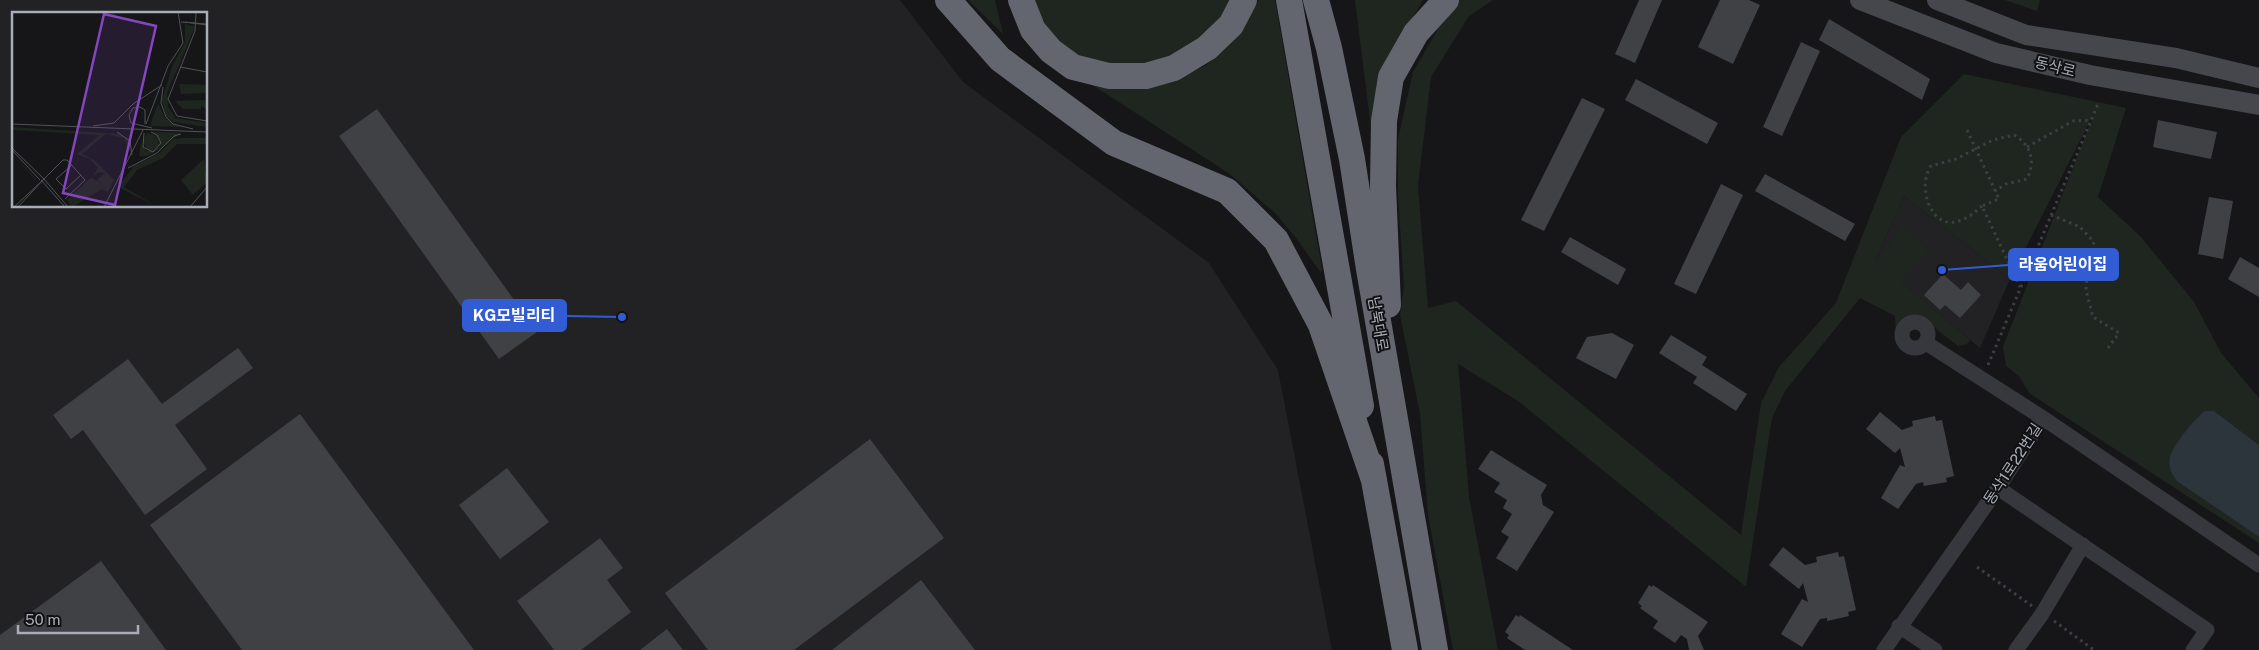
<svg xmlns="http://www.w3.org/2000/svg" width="2259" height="650" font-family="'Public Sans','Noto Sans KR',sans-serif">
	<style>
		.built { fill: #222225; fill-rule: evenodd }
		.green { fill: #1e261f }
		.water { fill: #2c353c }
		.building { fill: #404145 }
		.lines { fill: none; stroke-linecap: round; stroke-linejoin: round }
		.path { stroke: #3d3f44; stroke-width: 3; stroke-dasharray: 2.5 4; stroke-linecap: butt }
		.street { stroke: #37383d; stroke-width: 15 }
		.secondary { stroke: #45474d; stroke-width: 20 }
		.highway { stroke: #63666e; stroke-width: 26 }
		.labels { text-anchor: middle; stroke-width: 4; stroke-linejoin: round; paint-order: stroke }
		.street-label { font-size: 15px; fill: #a8adb8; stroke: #111113 }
		.inset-road { fill: none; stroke: #505258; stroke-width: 1 }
		.view { fill: #8446be; fill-opacity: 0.15; stroke: #8446be; stroke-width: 2.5 }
		.inset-edge { fill: none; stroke: #a8adb8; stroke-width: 2.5 }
		.leader { fill: none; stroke: #325cd3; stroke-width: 2 }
		.callout-dot { fill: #325cd3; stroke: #111113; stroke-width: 2 }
		.callout { fill: #325cd3; stroke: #325cd3; stroke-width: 2 }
		.callout-label { font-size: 16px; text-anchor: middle; font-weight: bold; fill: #fff }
	</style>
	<rect width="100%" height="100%" fill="#161618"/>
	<path class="built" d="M0 0H900L963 82 1209 263 1278 370 1332 650H0ZM14 14H206V206H14Z
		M1904 196 2010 279 1980 348 1875 261Z"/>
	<path class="green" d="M968 0H995L1003 34Z
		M1027 0H1230L1222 18 1190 51 1147 67 1086 61 1057 43Z
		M1259 0H1275L1322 269 1321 273 1296 238 1275 213 1230 174 1077 75 1183 76 1205 66 1231 44Z
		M1355 0H1423L1401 37 1372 136Z
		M1460 0H1493L1469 16 1431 77 1418 186 1428 308 1456 301 1741 535 1761 403 1779 367 1836 303 1901 137 1964 74 2126 108 2098 197 2141 237 2194 302 2221 353 2259 398V445L2214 411 2178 482 2259 537V543L2029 393 2019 376 2006 366 2003 347 2095 111 2010 279 1904 196 1875 261 1878 262 1903 224 1929 251 1901 282 1970 340 1967 344 1958 346 1923 319C1908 319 1903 322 1896 334L1895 316 1860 298 1785 391 1772 418 1746 587 1518 401 1458 364 1469 497 1498 650H1453L1428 515 1420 414 1400 315 1404 287 1398 196V139L1413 72 1451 6Z
		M2005 0H2040L2037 11Z"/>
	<path class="water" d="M2205 411H2214L2259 445V537L2178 482C2172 475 2168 467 2170 457 2173 445 2195 418 2205 411Z"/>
	<path class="building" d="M1639 0H1662L1635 63 1615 54Z
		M1720 0H1749L1760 5 1733 64 1698 47Z
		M1829 19 1930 79 1922 100 1819 40Z
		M1801 42 1820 51 1782 136 1763 127Z
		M1636 79 1718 123 1707 144 1625 100Z
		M1582 98 1605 109 1544 231 1521 220Z
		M377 109 537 332 499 359 339 136Z
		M2158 120 2217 132 2211 159 2153 147Z
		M1765 174 1855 224 1845 241 1755 191Z
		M1721 184 1743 195 1696 294 1674 284Z
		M2209 197 2233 201 2223 259 2198 254Z
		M1570 237 1626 269 1618 285 1561 252Z
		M2240 257 2259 268V297L2228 279Z
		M1943 274 1961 290 1968 282 1981 295 1960 318 1945 305 1940 310 1924 295Z
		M1612 333 1634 345 1616 379 1576 358 1587 337Z
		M1671 335 1707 357 1702 365 1747 394 1736 411 1693 383 1697 377 1659 353Z
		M238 348 253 368 175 425 207 469 145 515 83 430 71 439 53 415 128 359 162 404Z
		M1880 412 1902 430 1913 426 1912 421 1935 416 1936 421 1942 420 1954 476 1946 478 1947 482 1924 486 1923 482 1916 484 1898 509 1881 498 1900 465 1905 467 1900 448 1895 453 1866 429Z
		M300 414 474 650H242L150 525Z
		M870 439 944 538 794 650H708L665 593Z
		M1491 450 1547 485 1541 495 1543 505 1554 512 1517 571 1496 558 1509 537 1501 532 1512 514 1503 508 1507 500 1494 492 1500 483 1478 469Z
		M507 468 549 522 500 559 459 505Z
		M600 538 623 568 607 580 631 612 581 650H554L517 601Z
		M1783 547 1805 565 1817 562 1816 557 1838 552 1839 557 1844 556 1856 610 1848 612 1849 616 1827 621V618L1820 619 1802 647 1781 634 1802 599 1808 602 1803 583 1799 589 1769 565Z
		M101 561 166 650H0V635Z
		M921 580 975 650H832Z
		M1649 585 1652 587 1653 585 1708 622 1698 636 1704 650H1689L1687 639 1681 635 1675 643 1653 628 1658 621 1640 608 1642 606 1638 603Z
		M1516 615 1519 617 1520 615 1573 650H1525L1507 638 1509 635 1505 632Z
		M667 629 683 650H640Z"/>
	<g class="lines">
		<path class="path" d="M1967 130 1999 199 1982 206 2020 287
			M2027 147 2073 121 2091 120
			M1982 206C1974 213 1966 220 1955 222 1930 227 1917 185 1931 166L1956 159 1993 140 2014 135C2031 145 2036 161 2027 179L2006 184 1995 191
			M2051 215 2080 227 2094 242 2088 268 2086 290 2093 317 2119 333 2108 348
			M1988 365 2098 104
			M1977 567 2032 606
			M2054 621 2094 650"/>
		<path class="street" d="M1902 335a13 13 0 1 1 26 0a13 13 0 1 1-26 0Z
			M1926 343 2043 418
			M1998 488 2207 630 2193 650
			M1899 626 1935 650
			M1884 650 1998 488 2043 418 2259 565
			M2016 650 2042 614 2083 545"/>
		<path class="secondary" d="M1860 0 1996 53 2090 75 2259 105
			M1937 0 2026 35 2176 58 2259 78"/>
		<path class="highway" d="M948 0 1000 59 1114 143 1227 191 1276 240 1321 325 1374 480
			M1021 0 1033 30 1051 51 1073 67 1109 76H1146L1174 68 1207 48 1231 25 1244 0
			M1289 0 1361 406
			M1316 0 1329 48 1352 159 1369 269 1435 650
			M1388 305 1383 186 1384 121 1391 77 1416 33 1446 0
			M1371 464 1405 650"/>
	</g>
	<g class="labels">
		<g class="street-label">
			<text transform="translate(2055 67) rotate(14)" y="5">동삭로</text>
			<text transform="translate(1378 324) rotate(80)" y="5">남북대로</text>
			<text transform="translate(2013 464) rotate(-57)" y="5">동삭1로22번길</text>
		</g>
	</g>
	<g transform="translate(12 12)">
		<rect width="195" height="195" fill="#161618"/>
		<path d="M173 12 183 15 155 81 156 94 163 106 195 111V115L161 110 154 104 150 88 160 55 173 30ZM167 72 195 73V81L169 82ZM195 88V97L189 94V97H171L163 89ZM146 91 153 106 168 115 138 114ZM0 115 107 122 117 129 119 142 112 126 94 122 70 142 82 148 102 168 96 180 90 177 60 195 55 188 76 168 80 166 91 173 85 168 93 161 87 160 81 164 86 156 78 147 65 142 88 123 0 118ZM142 120 169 121 150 136 135 144H127L129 131 134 139 149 135ZM135 121 143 123 148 134 137 139 131 130ZM170 126H195V132H165L151 146 125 158 112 175 146 195 106 175 122 154 146 142 162 127ZM0 141 24 167 6 187 23 168ZM192 147 195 170 181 183 169 168Z" fill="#1e261f"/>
		<path class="inset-road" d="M184 0 183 19 156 87 165 104 195 109M169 10 195 12M173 10 195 13M168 55 195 60M151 75 149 91 154 105 161 112 181 117M0 112 195 120M133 112V98L128 95 121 96 117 103 119 111 140 116M134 112 156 54 171 31 166 0M81 114 102 111 121 92 150 73M105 120 118 129 120 143M132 121 131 135 141 140 149 131 145 123 139 120M0 136 32 167 51 148H55L73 168 53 187M0 138 28 168M60 153 44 167 54 177 69 163M116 156 145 141 162 124 169 122M32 167 56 195M29 168 53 195M2 195 32 167M6 195 32 167M92 195 131 118M178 195 195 175"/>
		<path class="view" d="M92 2 144 14 103 193 51 181Z"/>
		<rect width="195" height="195" class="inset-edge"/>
	</g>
	<path class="leader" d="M1942 270L2009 265M622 317L566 316"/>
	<g class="callout-dot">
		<circle cx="1942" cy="270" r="5"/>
		<circle cx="622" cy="317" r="5"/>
	</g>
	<g class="callout">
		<rect x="2009" y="249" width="109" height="31" rx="5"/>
		<rect x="463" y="300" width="103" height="31" rx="5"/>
	</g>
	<g class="callout-label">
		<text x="2063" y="270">라움어린이집</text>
		<text x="514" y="321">KG모빌리티</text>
	</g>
	<path d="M18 625v8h120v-8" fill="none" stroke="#a8adb8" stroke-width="2.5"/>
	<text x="25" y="625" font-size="15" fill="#a8adb8" stroke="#111113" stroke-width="4" paint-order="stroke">50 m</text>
</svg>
